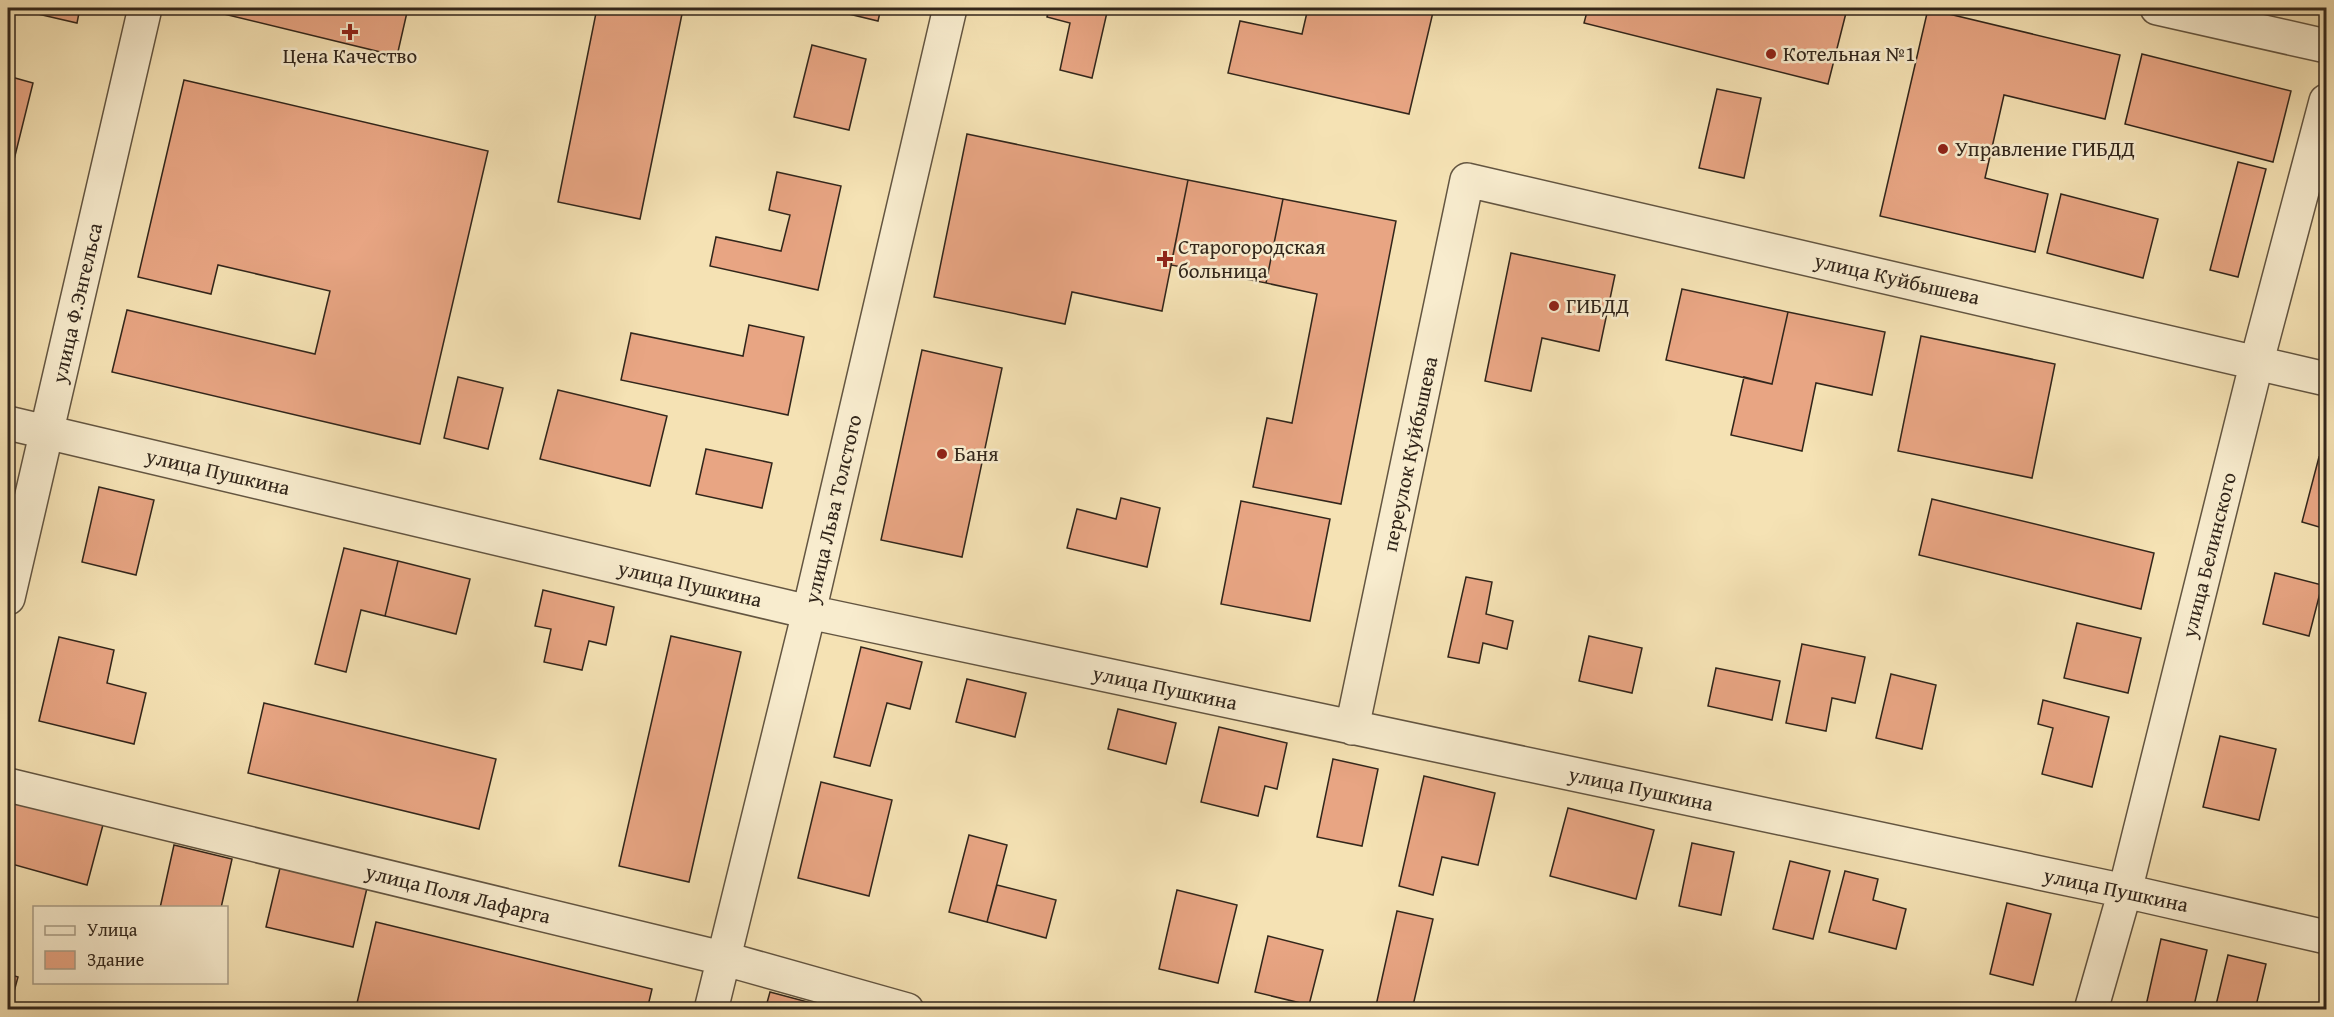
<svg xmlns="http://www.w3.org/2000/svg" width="2334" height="1017" font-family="'Gentium Book Plus',serif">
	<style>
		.building { fill: #e8a583; stroke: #32261b; stroke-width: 1.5 }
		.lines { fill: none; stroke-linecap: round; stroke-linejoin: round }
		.minor-casing { stroke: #635541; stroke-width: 36 }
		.minor { stroke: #f8ecce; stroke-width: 33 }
		.poi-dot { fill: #8f2418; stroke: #f8ecce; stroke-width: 2 }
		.labels { text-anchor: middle; stroke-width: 5; stroke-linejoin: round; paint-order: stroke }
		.poi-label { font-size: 21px; fill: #32261b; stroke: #f8ecce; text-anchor: start }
		.street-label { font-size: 21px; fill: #32261b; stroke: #f8ecce }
	</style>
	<rect width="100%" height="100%" fill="#f5e2b4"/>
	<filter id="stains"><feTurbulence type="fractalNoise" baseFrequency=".00333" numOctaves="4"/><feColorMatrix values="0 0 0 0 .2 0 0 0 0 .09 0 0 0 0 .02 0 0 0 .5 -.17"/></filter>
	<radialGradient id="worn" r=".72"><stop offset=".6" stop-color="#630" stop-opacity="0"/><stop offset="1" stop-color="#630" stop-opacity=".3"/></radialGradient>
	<path class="building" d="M30 8H80L77 23 29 12Z
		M199 8H408L397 56Z
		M597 8H651L682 14 640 219 558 202Z
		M824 8H881L878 21Z
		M1049 8H1108L1092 78 1060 70 1070 23 1047 17Z
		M1308 8H1434L1409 114 1228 73 1240 21 1302 34Z
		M1588 8H1842L1847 9 1828 84 1584 23Z
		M1928 9 2120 55 2105 119 2004 95 1985 178 2048 194 2035 252 1880 216Z
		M812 45 866 59 849 130 794 117Z
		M2142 54 2291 91 2273 162 2125 124Z
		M8 76 33 83 8 184Z
		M184 80 488 151 420 444 112 372 127 310 315 354 330 291 218 265 211 294 138 277Z
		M1717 89 1761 98 1744 178 1699 168Z
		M967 134 1188 180 1162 311 1072 292 1065 324 934 297Z
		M2238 162 2266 169 2238 277 2210 270Z
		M777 172 841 186 818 290 710 266 716 237 781 251 790 215 769 210Z
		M1188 180 1283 199 1266 283 1171 265Z
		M2061 194 2158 219 2143 278 2047 253Z
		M1283 199 1396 221 1341 504 1253 487 1267 418 1292 423 1317 294 1266 283Z
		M1511 253 1615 275 1599 351 1542 338 1531 391 1485 381Z
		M1682 289 1788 312 1772 384 1666 360Z
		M1788 312 1885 332 1872 395 1816 383 1802 451 1731 435 1744 377 1772 384Z
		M749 325 804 337 788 415 621 380 631 333 743 356Z
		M1921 336 2055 364 2032 478 1898 451Z
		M922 350 1002 368 962 557 881 540Z
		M458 377 503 388 488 449 444 438Z
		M558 390 667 416 650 486 540 459Z
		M706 449 772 463 762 508 696 494Z
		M2319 457 2326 459V529L2302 522Z
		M99 487 154 500 136 575 82 562Z
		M1121 498 1160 508 1147 567 1067 548 1077 509 1116 519Z
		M1932 499 2154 553 2141 609 1919 555Z
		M1241 501 1330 519 1310 621 1221 604Z
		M344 548 398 561 385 616 361 610 346 672 315 664Z
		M398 561 470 579 456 634 385 616Z
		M2275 573 2322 585 2309 636 2263 624Z
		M1466 577 1492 582 1486 614 1513 621 1507 649 1483 643 1479 663 1448 657Z
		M543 590 614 607 606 645 589 641 582 670 544 662 551 629 535 626Z
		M2077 623 2141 638 2128 693 2064 678Z
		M671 636 741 652 689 882 619 866Z
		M1589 636 1642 648 1632 693 1579 681Z
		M59 637 114 650 107 683 146 693 134 744 39 721Z
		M1802 644 1865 657 1855 703 1832 698 1826 731 1786 723Z
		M861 647 922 662 910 709 887 703 870 766 834 757Z
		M1716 668 1780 681 1772 720 1708 706Z
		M1891 674 1936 685 1922 749 1876 738Z
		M967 679 1026 693 1015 737 956 722Z
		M2043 700 2109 717 2092 787 2042 774 2053 728 2038 724Z
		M264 703 496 759 479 829 248 773Z
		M1118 709 1176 723 1166 764 1108 749Z
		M1219 727 1287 743 1277 789 1265 786 1258 816 1201 802Z
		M2220 736 2276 749 2259 820 2203 807Z
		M1333 759 1378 769 1362 846 1317 837Z
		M1424 776 1495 793 1478 865 1442 857 1433 895 1399 886Z
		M821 782 892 800 869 896 798 878Z
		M8 796 104 821 87 885 8 863Z
		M1568 808 1654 830 1636 899 1550 876Z
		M969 835 1007 845 987 922 949 912Z
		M1692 843 1734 852 1721 915 1679 906Z
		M174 845 232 859 221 908H160Z
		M1790 861 1830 871 1813 939 1773 929Z
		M280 868 367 888 353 947 266 927Z
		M1845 871 1878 879 1873 900 1906 909 1896 949 1829 932Z
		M997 885 1056 900 1046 938 987 922Z
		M1177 890 1237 905 1218 983 1159 969Z
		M2007 903 2051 914 2033 985 1990 974Z
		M1397 911 1433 919 1412 1010H1375Z
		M376 922 652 989 647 1010H382L357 1003Z
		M1268 936 1323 950 1309 1005 1255 992Z
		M2161 939 2207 950 2193 1010H2145Z
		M2228 955 2266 964 2255 1010H2235L2216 1005Z
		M8 974 18 977 9 1010H8Z
		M770 992 834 1009V1010H765Z"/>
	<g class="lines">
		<g class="minor-casing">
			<path id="minor" d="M2157 8 2326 46
				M8 423 809 612 2125 891 2326 937
				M8 598 145 8
				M1352 728 1467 180 2326 379
				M8 785 722 958 907 1010
				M711 1010 809 612 950 8
				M2091 1010 2125 891 2257 361 2326 101"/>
		</g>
		<use href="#minor" class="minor"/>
	</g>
	<g class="poi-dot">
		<path d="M347 23h6v6h6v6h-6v6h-6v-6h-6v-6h6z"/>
		<circle cx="1771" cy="54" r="6"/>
		<circle cx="1943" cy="149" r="6"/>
		<path d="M1162 250h6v6h6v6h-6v6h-6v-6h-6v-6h6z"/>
		<circle cx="1554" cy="306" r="6"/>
		<circle cx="942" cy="454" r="6"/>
	</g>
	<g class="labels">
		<g class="poi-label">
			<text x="1783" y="61">Котельная №1</text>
			<text x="350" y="63" text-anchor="middle">Цена Качество</text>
			<text x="1955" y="156">Управление ГИБДД</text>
			<text x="1178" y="254">Старогородская<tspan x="1178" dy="24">больница</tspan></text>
			<text x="1566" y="313">ГИБДД</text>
			<text x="954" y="461">Баня</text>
		</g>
		<g class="street-label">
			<text transform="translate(1897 279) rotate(13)" y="7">улица Куйбышева</text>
			<text transform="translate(77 303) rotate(-77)" y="7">улица Ф.Энгельса</text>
			<text transform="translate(1410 454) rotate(-78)" y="7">переулок Куйбышева</text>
			<text transform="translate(218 472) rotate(13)" y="7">улица Пушкина</text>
			<text transform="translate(833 509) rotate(-77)" y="7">улица Льва Толстого</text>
			<text transform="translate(2209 555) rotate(-76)" y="7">улица Белинского</text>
			<text transform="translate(690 584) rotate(13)" y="7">улица Пушкина</text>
			<text transform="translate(1165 688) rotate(12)" y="7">улица Пушкина</text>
			<text transform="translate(1641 789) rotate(12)" y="7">улица Пушкина</text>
			<text transform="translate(2116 890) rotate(12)" y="7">улица Пушкина</text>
			<text transform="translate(458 894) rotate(14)" y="7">улица Поля Лафарга</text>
		</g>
	</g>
	<rect width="2334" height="1017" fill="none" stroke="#f5e2b4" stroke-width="30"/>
	<rect x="9" y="9" width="2316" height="999" fill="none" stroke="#32261b" stroke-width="3"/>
	<rect x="15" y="15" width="2304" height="987" fill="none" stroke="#32261b" stroke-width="1.5"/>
	<rect x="33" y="906" width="195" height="78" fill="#f8ecce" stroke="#a99d86" stroke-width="1.5"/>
	<rect x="45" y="926" width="30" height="9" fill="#f8ecce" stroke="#a99d86" stroke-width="1.5"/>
	<text x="87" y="936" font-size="18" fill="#32261b">Улица</text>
	<rect x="45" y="951" width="30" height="18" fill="#e8a583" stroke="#a99d86" stroke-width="1.5"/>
	<text x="87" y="966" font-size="18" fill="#32261b">Здание</text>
	<rect width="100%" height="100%" filter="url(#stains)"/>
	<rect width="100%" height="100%" fill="url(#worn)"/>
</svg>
